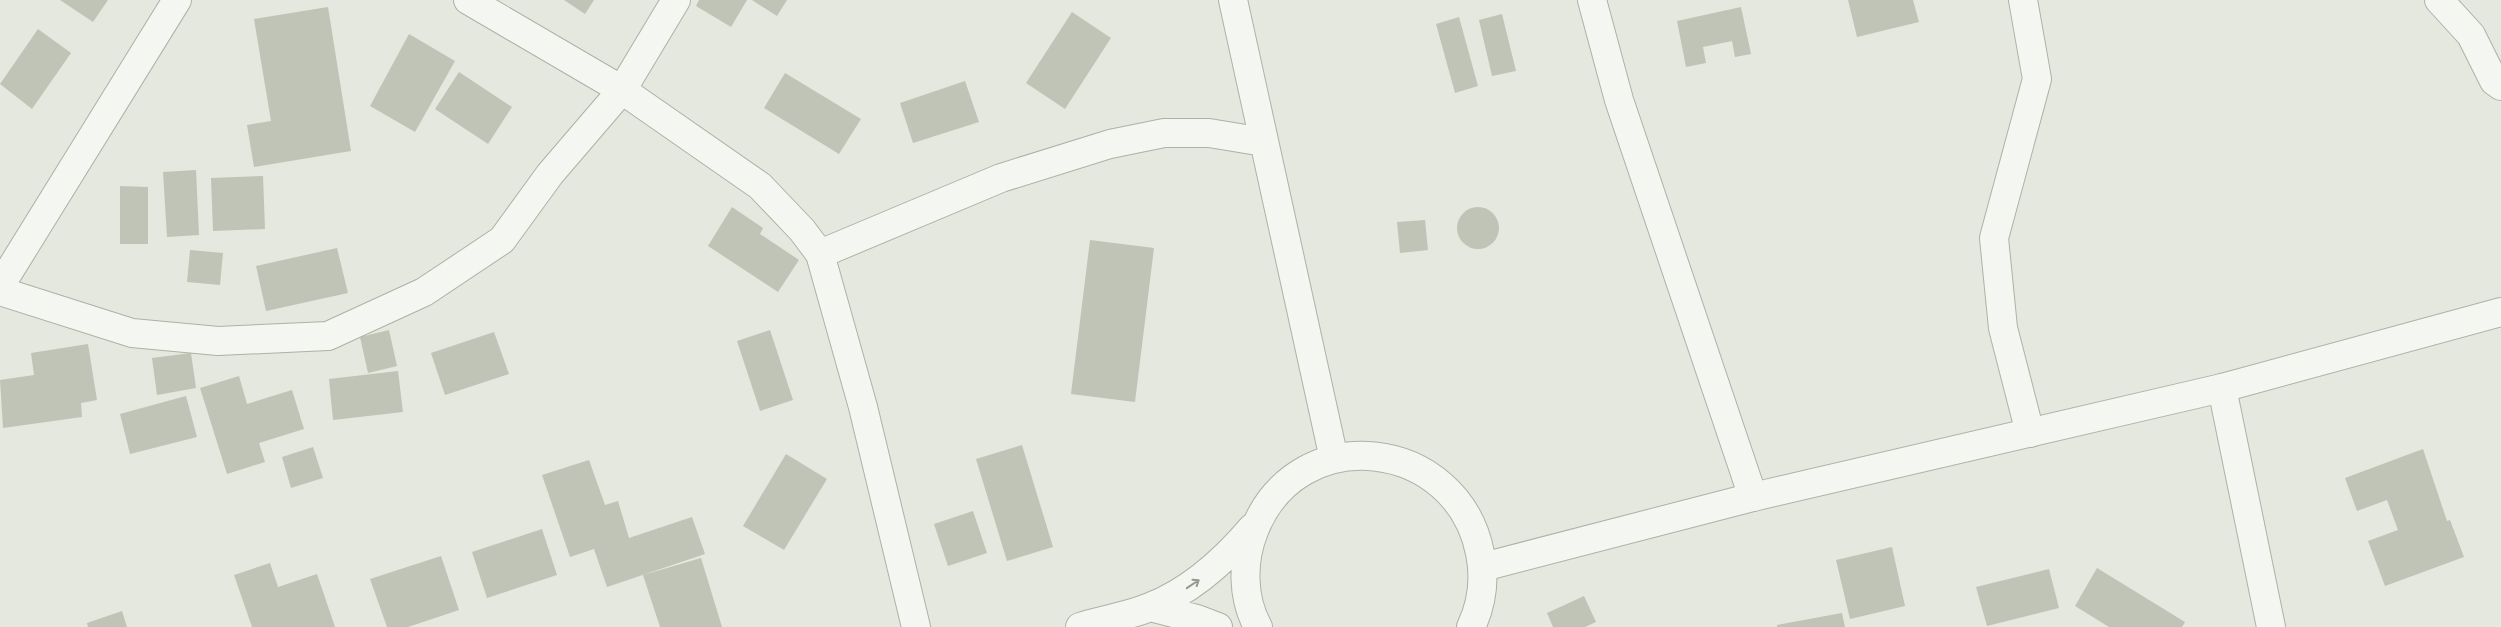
<svg xmlns="http://www.w3.org/2000/svg" width="2501" height="627" font-family="Arial,sans-serif">
	<style>
		.building { fill: #bfc4b6 }
		.lines { fill: none; stroke-linecap: round; stroke-linejoin: round }
		.minor-casing { stroke: #acb2a4; stroke-width: 30 }
		.tertiary-casing { stroke: #acb2a4; stroke-width: 30 }
		.minor { stroke: #f4f6f1; stroke-width: 28 }
		.tertiary { stroke: #f4f6f1; stroke-width: 28 }
		.oneway { stroke: #949a8c }
	</style>
	<rect width="100%" height="100%" fill="#e4e8de"/>
	<path class="building" d="M60 0H108L93 22Z
		M564 0H594L585 14Z
		M699 0H747L731 27 696 6Z
		M752 0H787L777 16Z
		M1848 0H1913L1919 22 1857 37Z
		M328 7 351 151 254 167 247 125 271 121 254 19Z
		M1741 7 1751 54 1735 57 1732 41 1703 47 1706 63 1686 67 1677 21Z
		M1072 12 1111 38 1065 109 1026 83Z
		M1502 14 1516 71 1492 76 1479 20Z
		M1459 17 1478 86 1455 93 1436 24Z
		M38 29 71 53 32 109 0 84Z
		M409 34 455 61 415 132 370 106Z
		M459 72 512 107 488 144 435 109Z
		M785 73 861 119 839 154 764 108Z
		M965 81 979 122 913 143 900 103Z
		M196 170 199 235 167 237 163 172Z
		M263 176 265 229 213 231 211 178Z
		M120 186 148 187V244H120Z
		M1457 228a21 21 0 1 1 42 0a21 21 0 1 1-42 0Z
		M732 207 763 228 760 234 799 260 778 292 708 246Z
		M1425 220 1428 250 1400 253 1397 222Z
		M1090 240 1154 248 1135 402 1071 394Z
		M337 248 348 293 266 311 256 266Z
		M190 250 223 253 220 285 187 282Z
		M389 330 397 366 368 373 360 337Z
		M770 330 793 400 760 411 737 341Z
		M494 332 509 374 445 395 431 353Z
		M88 344 97 400 81 403 82 417 3 428 0 380 34 375 31 353Z
		M191 353 196 388 157 395 152 358Z
		M398 371 403 412 333 420 329 379Z
		M239 376 247 404 292 390 304 429 259 443 265 462 227 474 200 388Z
		M186 396 197 437 130 454 120 414Z
		M1022 445 1053 547 1007 561 976 459Z
		M313 447 323 478 291 488 282 457Z
		M2423 449 2447 521 2450 520 2464 557 2385 586 2368 541 2398 530 2387 500 2357 511 2345 478Z
		M786 454 827 479 784 550 743 526Z
		M589 460 605 505 618 501 629 538 692 517 705 554 607 587 594 549 570 557 542 475Z
		M973 511 987 553 948 566 934 524Z
		M542 529 557 575 487 598 472 552Z
		M1892 547 1905 606 1850 619 1836 560Z
		M441 556 459 610 408 627H387L370 579Z
		M701 558 722 627H660L643 575Z
		M270 563 278 587 317 574 335 627H252L234 575Z
		M2097 568 2185 622 2182 627H2109L2075 606Z
		M2049 569 2059 608 1987 626 1976 587Z
		M1584 596 1596 622 1585 627H1553L1547 613Z
		M122 611 127 627H88L87 623Z
		M1842 613 1845 627H1777V625Z"/>
	<g class="lines">
		<g class="minor-casing">
			<path id="minor" d="M468 0 622 90 760 186 802 230 820 254 863 407 916 627
				M1233 0 1334 459
				M1592 0 1619 100 1753 497
				M2023 0 2037 79 1994 238 2003 328 2030 433
				M2439 0 2471 35 2494 81 2501 86
				M820 254 1001 178 1110 144 1164 133H1209L1264 142
				M0 286 177 0
				M0 291 132 333 218 341 328 336 424 292 502 240 550 174 622 90 676 0
				M2222 388 2271 627
				M1150 607 1197 619 1218 627
				M1080 627C1103 620 1128 616 1150 607 1191 591 1224 561 1252 528
				M1258 627C1242 598 1242 561 1254 531 1297 419 1457 437 1480 553 1485 578 1482 604 1471 627"/>
		</g>
		<g class="tertiary-casing">
			<path id="tertiary" d="M1483 567 1753 497 2222 388 2501 312"/>
		</g>
		<use href="#minor" class="minor"/>
		<use href="#tertiary" class="tertiary"/>
	</g>
	<defs><path id="oneway-shaft" d="M-6 0H5M1.5-3L5.5 0L1.5 3" fill="none" stroke-width="1.6" stroke-linecap="round" stroke-linejoin="round" transform="scale(1.25)"/></defs>
	<use class="oneway" href="#oneway-shaft" transform="translate(1193 584) rotate(-34)"/>
</svg>
